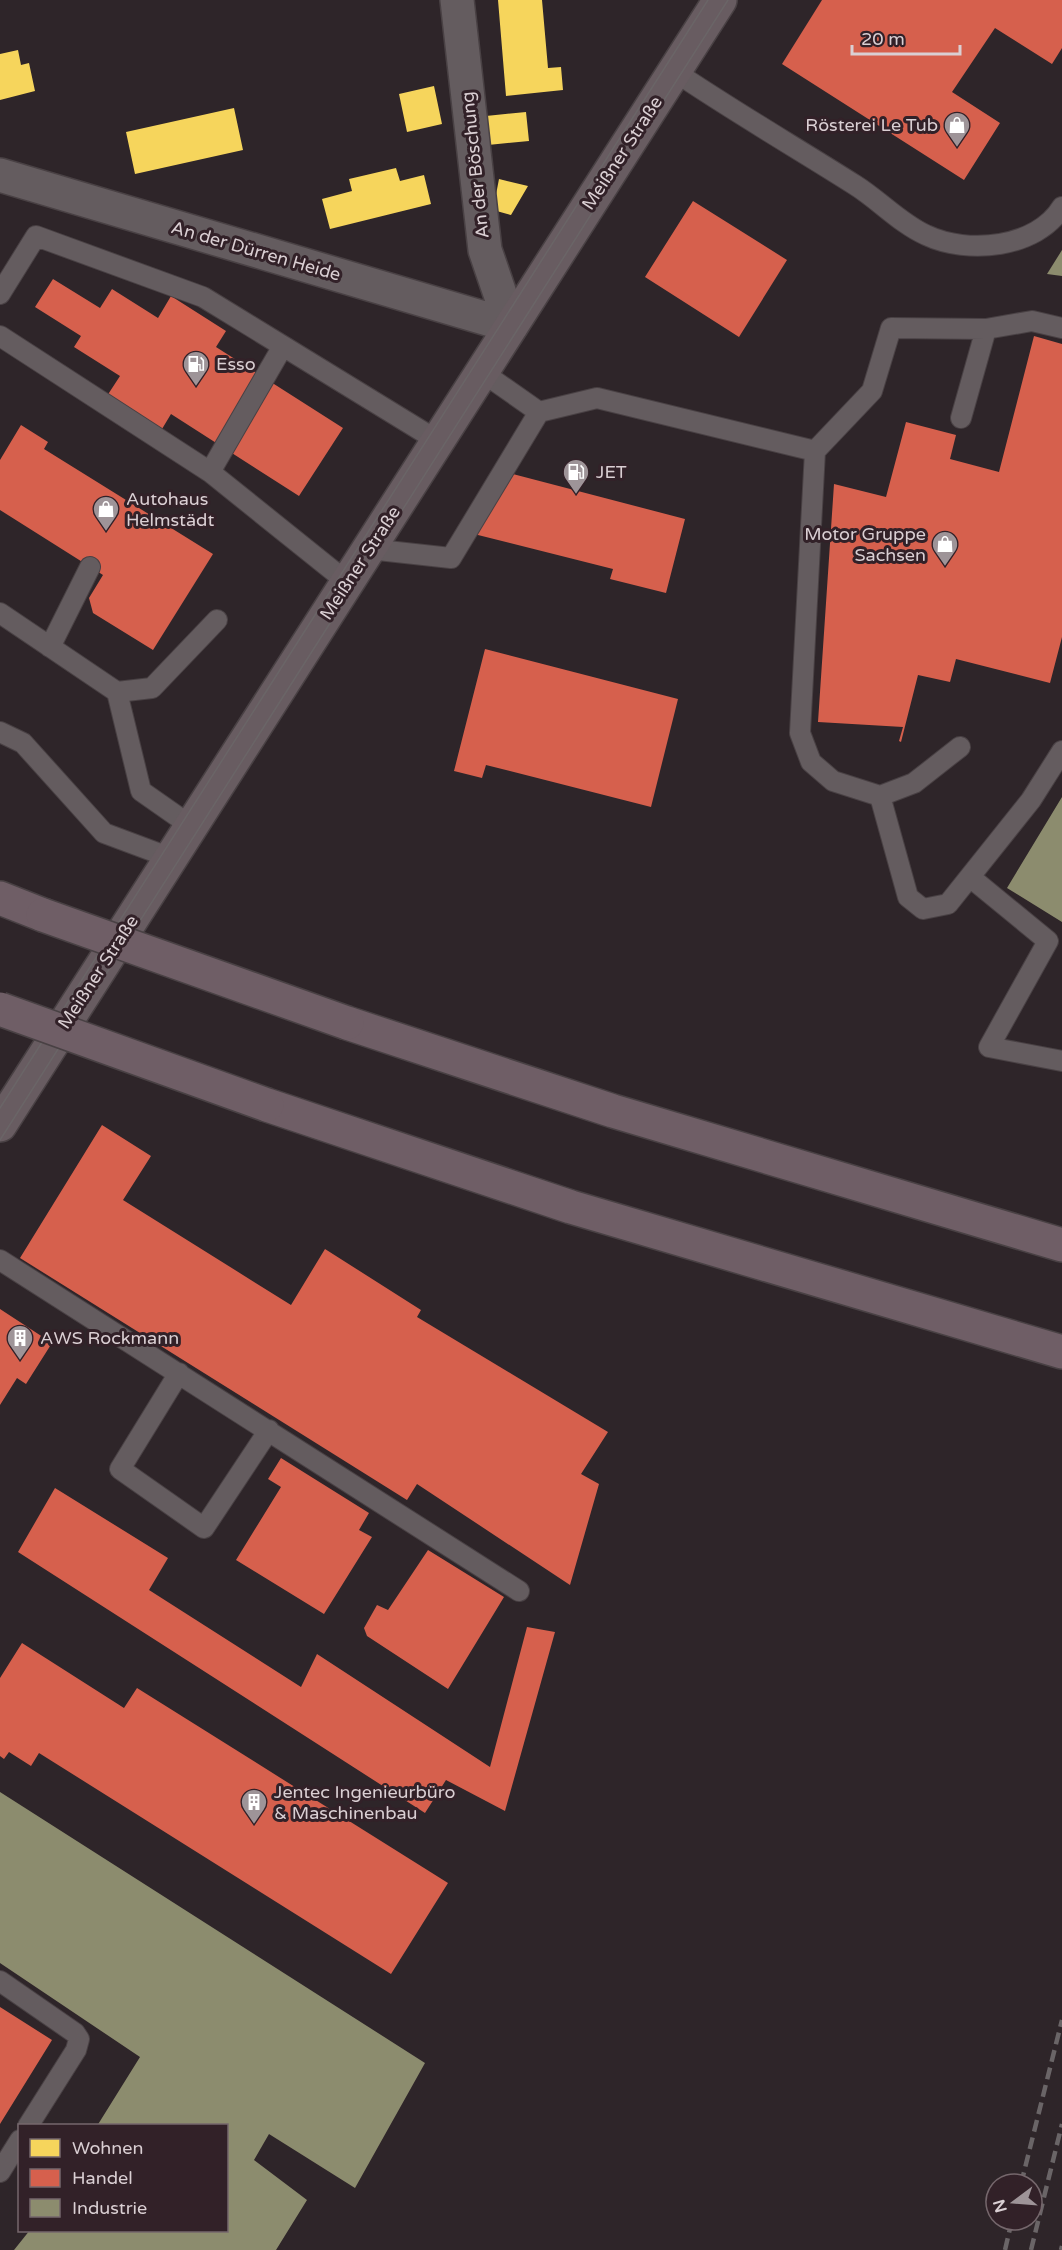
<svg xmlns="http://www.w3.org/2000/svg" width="1062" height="2250" font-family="'Varela Round',sans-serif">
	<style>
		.homes { fill: #f6d55c }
		.shops { fill: #d6604d }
		.industry { fill: #8c8c6e }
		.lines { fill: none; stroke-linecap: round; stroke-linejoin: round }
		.service-casing { stroke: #494144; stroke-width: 22 }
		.minor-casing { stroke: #494144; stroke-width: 36 }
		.secondary-casing { stroke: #494144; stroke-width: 36 }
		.motorway-casing { stroke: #494144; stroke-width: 36 }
		.service { stroke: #645c5f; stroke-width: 20 }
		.minor { stroke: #645c5f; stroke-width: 33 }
		.secondary { stroke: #685c61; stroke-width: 33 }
		.motorway { stroke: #6f5e66; stroke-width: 33 }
		.tram { stroke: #6a6567; stroke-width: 1.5 }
		.rail { stroke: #6a6567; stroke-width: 4.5; stroke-dasharray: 12 6; stroke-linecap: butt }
		.motorway-bridge-casing { stroke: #494144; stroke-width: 36; stroke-linecap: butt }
		.motorway-bridge { stroke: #6f5e66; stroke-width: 33 }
		.labels { text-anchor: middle; stroke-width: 6; stroke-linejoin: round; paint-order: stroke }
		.poi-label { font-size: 18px; fill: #dacfd3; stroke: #322128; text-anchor: start }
		.street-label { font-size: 18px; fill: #dacfd3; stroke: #322128 }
	</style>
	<rect width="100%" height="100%" fill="#2e2529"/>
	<path class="homes" d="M498 0H542L548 68 561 67 563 90 506 96Z
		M18 50 21 65 29 63 35 91 0 100V54Z
		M434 86 442 124 407 132 399 94Z
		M234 108 243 150 135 174 126 132Z
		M526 112 529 141 488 145 486 116Z
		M396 168 400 181 424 175 431 204 330 229 322 199 352 191 349 179Z
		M499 179 528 186 511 215 493 210Z"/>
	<path class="shops" d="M822 0H1062V48L1052 64 995 28 952 92 1000 123 964 180 782 64Z
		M693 201 787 260 739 337 645 277Z
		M53 279 100 308 112 289 158 318 171 296 226 331 216 347 343 428 299 496 171 414 159 434 105 399 120 376 74 347 81 336 35 307Z
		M1034 336 1062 344V637L1050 683 956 659 950 682 918 675 901 742 899 741 903 727 818 722 834 484 886 497 906 422 956 435 950 459 999 472Z
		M21 425 48 442 44 449 213 554 153 650 93 613 89 598 103 575 0 510V460Z
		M509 473 685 519 666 593 610 579 613 569 470 533Z
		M485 649 678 699 651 807 486 765 482 778 454 771Z
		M102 1125 151 1156 123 1200 291 1305 325 1249 421 1310 417 1317 608 1432 581 1474 599 1484 570 1585 417 1484 407 1500 20 1258Z
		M0 1309 52 1343 26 1384 17 1378 0 1405Z
		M281 1458 369 1513 359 1530 372 1537 324 1614 236 1560 281 1487 268 1479Z
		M55 1488 168 1558 149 1590 301 1687 317 1654 490 1767 527 1627 555 1632 505 1811 446 1780 425 1813 18 1552Z
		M428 1550 504 1597 448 1689 367 1636 364 1628 377 1605 388 1610Z
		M22 1643 124 1708 137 1688 448 1883 391 1974 39 1753 31 1766 9 1752 4 1759 0 1756V1678Z
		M0 2007 52 2040 0 2124Z"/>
	<path class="industry" d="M1062 250V276L1047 274Z
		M1062 797V922L1007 888Z
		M0 1792 425 2063 355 2188 269 2134 254 2160 307 2200 276 2250H14L30 2230H226V2126H97L140 2057 0 1963Z"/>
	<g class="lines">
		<g class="service-casing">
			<path id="service" d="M674 71C733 111 795 147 855 185 879 200 901 224 926 235 968 255 1037 248 1062 207
				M0 294 36 236 203 297 283 346
				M986 329 1032 321 1062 328
				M0 336 210 472
				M539 412 597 398 815 451 800 733 811 762 833 781 880 796
				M815 451 872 391 891 328 986 329 961 418
				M369 549 451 558 539 412 482 372
				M347 582 210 472 283 346 438 441
				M0 613 117 692 141 791 191 826
				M50 647 90 567
				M117 692 152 688 217 620
				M0 732 23 743 104 833 171 858
				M960 747 914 783 880 796 908 897 923 909 948 904 1031 800 1062 751
				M970 877 1048 941 989 1047 1062 1061
				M0 1260 519 1591
				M179 1373 120 1469 204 1528 269 1430
				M0 1981 75 2033 79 2039 76 2050 28 2126
				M0 2172 20 2140"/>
		</g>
		<g class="minor-casing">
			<path id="minor" d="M0 175 511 326 485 250 457 0"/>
		</g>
		<g class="secondary-casing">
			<path id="secondary" d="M0 1125 720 0"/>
		</g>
		<g class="motorway-casing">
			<path id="motorway" d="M0 898 43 915
				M347 1023 613 1111 1062 1245
				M267 1105 571 1207 1062 1352"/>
		</g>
		<use href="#service" class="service"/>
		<use href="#minor" class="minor"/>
		<use href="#secondary" class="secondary"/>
		<use href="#motorway" class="motorway"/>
		<path class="tram" d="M0 1108 708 0
			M0 1140 728 0"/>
		<path class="rail" d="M1021 2184 1062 2020
			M1005 2250 1012 2220
			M1031 2250 1062 2124
			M1061 2250 1062 2246"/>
		<g class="motorway-bridge-casing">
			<path id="motorway-bridge" d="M43 915 347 1023
				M0 1009 267 1105"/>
		</g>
		<use href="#motorway-bridge" class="motorway-bridge"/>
	</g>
	<defs>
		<g id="shop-pin" transform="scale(1.35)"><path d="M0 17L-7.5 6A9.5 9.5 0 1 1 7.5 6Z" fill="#9e9498" stroke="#322128"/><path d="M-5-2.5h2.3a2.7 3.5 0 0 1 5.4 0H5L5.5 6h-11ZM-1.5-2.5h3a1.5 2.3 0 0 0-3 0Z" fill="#fff"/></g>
		<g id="fuel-pin" transform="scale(1.35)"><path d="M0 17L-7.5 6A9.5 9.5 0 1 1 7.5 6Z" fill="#9e9498" stroke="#322128"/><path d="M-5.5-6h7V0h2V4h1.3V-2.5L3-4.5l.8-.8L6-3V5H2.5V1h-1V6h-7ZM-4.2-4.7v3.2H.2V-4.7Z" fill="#fff"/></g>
		<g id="building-pin" transform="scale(1.35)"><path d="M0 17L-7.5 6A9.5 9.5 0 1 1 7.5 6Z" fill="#9e9498" stroke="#322128"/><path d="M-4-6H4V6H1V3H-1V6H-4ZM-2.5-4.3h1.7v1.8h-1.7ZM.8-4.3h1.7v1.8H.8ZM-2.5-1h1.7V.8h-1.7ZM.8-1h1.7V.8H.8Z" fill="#fff"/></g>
	</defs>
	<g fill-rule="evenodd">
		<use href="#shop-pin" x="957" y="125"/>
		<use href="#fuel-pin" x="196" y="364"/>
		<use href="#fuel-pin" x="576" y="472"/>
		<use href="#shop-pin" x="106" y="509"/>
		<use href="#shop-pin" x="945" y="544"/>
		<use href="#building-pin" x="20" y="1338"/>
		<use href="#building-pin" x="254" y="1802"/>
	</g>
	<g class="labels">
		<g class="poi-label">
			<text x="938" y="131" text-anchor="end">Rösterei Le Tub</text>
			<text x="216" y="370">Esso</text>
			<text x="596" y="478">JET</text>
			<text x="126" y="505">Autohaus<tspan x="126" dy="21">Helmstädt</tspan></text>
			<text x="926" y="540" text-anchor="end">Motor Gruppe<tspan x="926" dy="21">Sachsen</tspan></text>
			<text x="40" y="1344">AWS Rockmann</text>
			<text x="274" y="1798">Jentec Ingenieurbüro<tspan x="274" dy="21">&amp; Maschinenbau</tspan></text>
		</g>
		<g class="street-label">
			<text transform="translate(622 153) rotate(-57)" y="6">Meißner Straße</text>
			<text transform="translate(475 165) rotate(-96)" y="6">An der Böschung</text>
			<text transform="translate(256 251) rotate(16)" y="6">An der Dürren Heide</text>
			<text transform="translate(360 563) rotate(-57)" y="6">Meißner Straße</text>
			<text transform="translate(98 972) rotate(-57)" y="6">Meißner Straße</text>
		</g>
	</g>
	<rect x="18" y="2124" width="210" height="108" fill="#322128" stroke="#75676c" stroke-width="1.5"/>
	<rect x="30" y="2139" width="30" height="18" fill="#f6d55c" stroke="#75676c" stroke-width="1.5"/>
	<text x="72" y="2154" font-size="18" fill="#dacfd3">Wohnen</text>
	<rect x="30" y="2169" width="30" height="18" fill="#d6604d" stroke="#75676c" stroke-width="1.5"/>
	<text x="72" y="2184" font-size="18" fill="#dacfd3">Handel</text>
	<rect x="30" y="2199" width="30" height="18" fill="#8c8c6e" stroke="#75676c" stroke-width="1.5"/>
	<text x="72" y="2214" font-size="18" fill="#dacfd3">Industrie</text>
	<g transform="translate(1014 2202) rotate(254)"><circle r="28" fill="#322128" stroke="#75676c" stroke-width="1.5"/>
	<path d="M0-4.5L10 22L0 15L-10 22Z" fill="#9e9498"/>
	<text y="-9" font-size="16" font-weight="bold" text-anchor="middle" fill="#dacfd3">N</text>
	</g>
	<path d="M852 45v9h108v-9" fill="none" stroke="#dacfd3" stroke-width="3"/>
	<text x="861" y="45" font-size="18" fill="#dacfd3" stroke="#322128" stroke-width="4.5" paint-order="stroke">20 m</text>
</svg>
